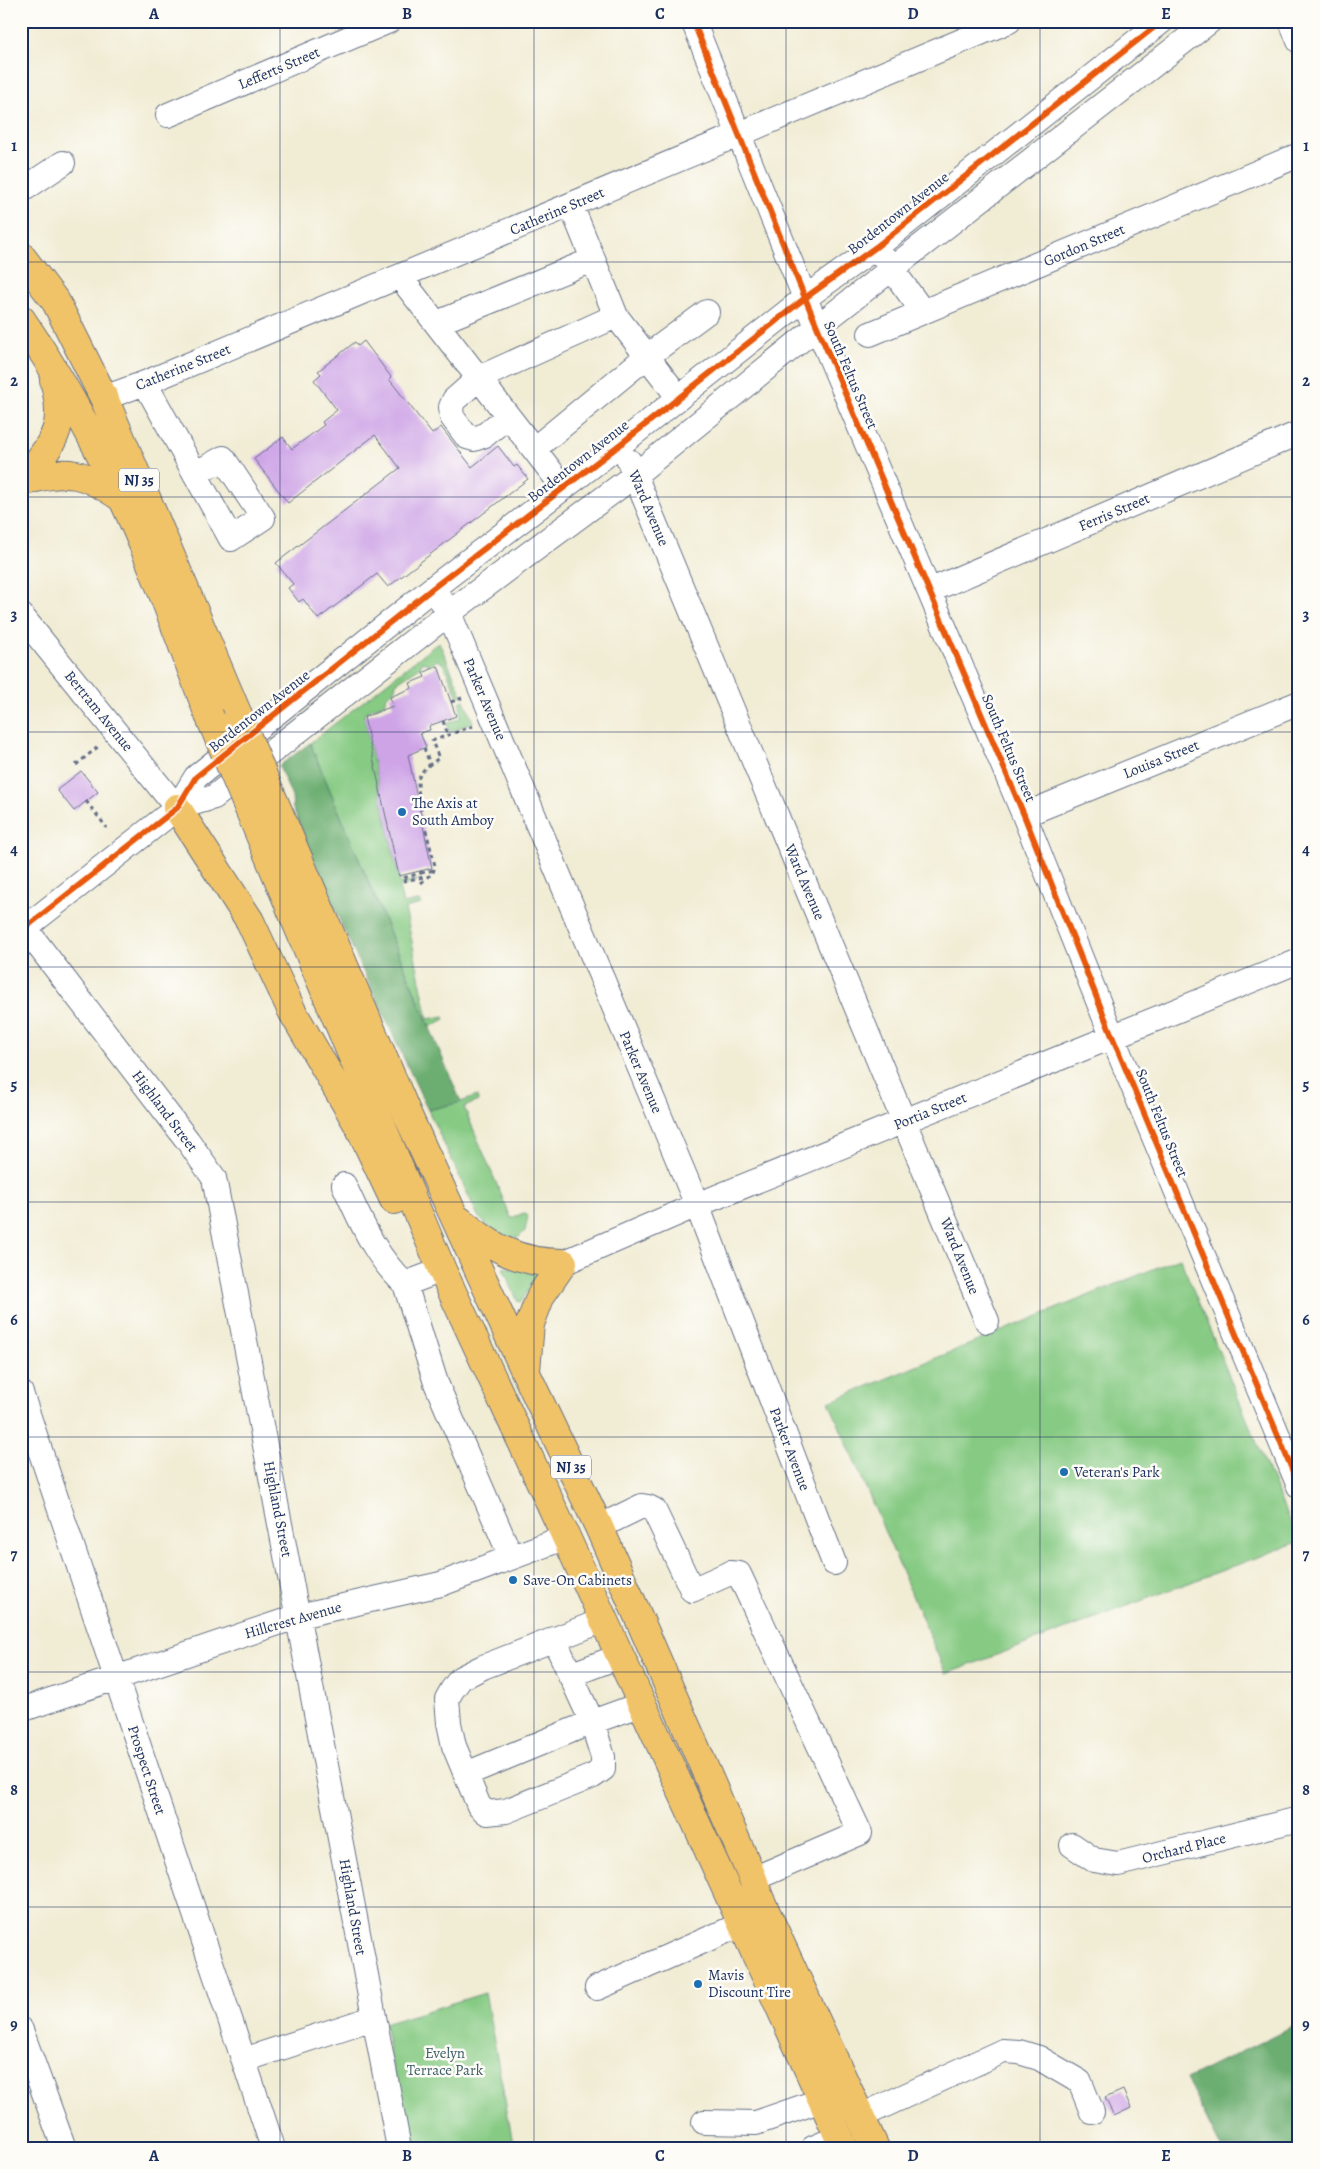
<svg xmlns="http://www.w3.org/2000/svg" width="1320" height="2169" font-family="Alegreya,serif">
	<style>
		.green { fill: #86ca83; stroke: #507c70 }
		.forest { fill: #6cae71; stroke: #446e68 }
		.building { fill: #cea4e7 }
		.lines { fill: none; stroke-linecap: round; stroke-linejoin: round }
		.minor-casing { stroke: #667187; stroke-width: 26 }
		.highway-casing { stroke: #667187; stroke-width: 30 }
		.path { stroke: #667187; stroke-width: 3; stroke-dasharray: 4 4; stroke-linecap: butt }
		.minor { stroke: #fff; stroke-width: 24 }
		.highway { stroke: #f1c369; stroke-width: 28 }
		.highway-bridge-casing { stroke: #667187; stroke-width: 30; stroke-linecap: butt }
		.highway-bridge { stroke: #f1c369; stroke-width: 28 }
		.cycleway-casing { stroke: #fdfcf7; stroke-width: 9 }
		.cycleway { stroke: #e8590c; stroke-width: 6 }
		.grid { fill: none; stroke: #1b2f5e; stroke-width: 1; stroke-opacity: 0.55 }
		.poi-dot { fill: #1f6fb2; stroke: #fdfcf7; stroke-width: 2 }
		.labels { text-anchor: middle; stroke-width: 5; stroke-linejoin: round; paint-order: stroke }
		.shield { fill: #fdfcf7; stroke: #5f6c8c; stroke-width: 1 }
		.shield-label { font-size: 14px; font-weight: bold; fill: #1b2f5e }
		.street-label { font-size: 15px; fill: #1b2f5e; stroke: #fdfcf7 }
		.poi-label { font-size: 15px; fill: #1b2f5e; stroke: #fdfcf7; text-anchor: start }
		.park-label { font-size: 15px; fill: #3b5e69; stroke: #fdfcf7 }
		.neatline { fill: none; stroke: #1b2f5e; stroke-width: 2 }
		.grid-label { font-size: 16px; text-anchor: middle; font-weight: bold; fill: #1b2f5e }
	</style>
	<rect width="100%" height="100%" fill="#fdfcf7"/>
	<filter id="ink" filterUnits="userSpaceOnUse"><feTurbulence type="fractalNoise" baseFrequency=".02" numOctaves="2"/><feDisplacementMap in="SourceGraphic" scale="10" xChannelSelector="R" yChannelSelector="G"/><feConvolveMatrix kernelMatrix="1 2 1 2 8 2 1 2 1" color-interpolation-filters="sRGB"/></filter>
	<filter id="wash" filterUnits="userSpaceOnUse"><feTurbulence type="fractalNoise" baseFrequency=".0096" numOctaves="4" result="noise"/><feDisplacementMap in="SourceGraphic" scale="20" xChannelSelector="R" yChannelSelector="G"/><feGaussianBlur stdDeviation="1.12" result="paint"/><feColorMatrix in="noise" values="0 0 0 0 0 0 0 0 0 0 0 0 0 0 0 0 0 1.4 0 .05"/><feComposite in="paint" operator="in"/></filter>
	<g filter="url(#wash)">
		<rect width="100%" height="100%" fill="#f1ecd4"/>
		<path class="green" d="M439 642 462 695 458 697 444 664 437 660 432 665 422 662 420 667 396 683 395 689 387 696 384 704 366 712 364 716 400 883 418 880 411 884 399 887 403 904 418 901 421 902V904L405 908 428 1019 444 1016 445 1019 430 1027 310 743Z
			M464 700 473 722 450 732 447 724 461 717 460 702Z
			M477 1096 478 1101 464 1107 511 1218 524 1213 528 1216 525 1231 519 1237C503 1240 488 1228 478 1216L428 1110 461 1102Z
			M1180 1258 1298 1542 946 1674 829 1402Z
			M506 1267 537 1274 522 1301 518 1302 503 1268Z
			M485 1993 514 2148H408L384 2024Z"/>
		<path class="forest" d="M310 743 461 1102 428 1110 343 928 293 809 292 797 279 766Z
			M1299 2024V2148H1221L1186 2079Z"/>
		<g id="blocks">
			<path class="building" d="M364 341 391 377 389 379 432 434 441 427 472 467 498 446 514 467 517 465 528 479 388 587 377 574 318 619 303 599 299 602 288 588 293 584 276 563 400 468 375 435 288 503 254 459 283 437 292 449 324 425 322 422 337 410 314 380 321 374 318 371 355 342 358 346Z
				M438 666 456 716 429 726 430 730 420 733 426 747 408 755 432 868 399 876 364 717 393 706 390 697 412 688 410 683 425 677 423 673Z
				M81 771 98 792 74 811 57 790Z
				M1123 2090 1131 2108 1114 2116 1105 2098Z"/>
		</g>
	</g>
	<g filter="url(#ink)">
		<use href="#blocks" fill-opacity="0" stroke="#667187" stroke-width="1"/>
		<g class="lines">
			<g class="minor-casing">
				<path id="minor" d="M693 21 805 298 1024 815 1112 1036 1299 1486
					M1291 21 1299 41
					M168 115 389 21
					M21 191 63 163
					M571 205 616 316 679 398
					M883 257 923 312
					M400 277 564 488
					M437 323 592 260
					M870 334 1299 155
					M145 383 231 539 263 518 223 458 195 474
					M104 398 145 383 1009 21
					M508 416 485 435 474 439 467 437 452 417 451 407 454 400 479 378 616 316
					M534 449 646 357 707 312
					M629 461 987 1321
					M929 591 1299 433
					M441 600 449 613 697 1205 834 1563
					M21 615 177 808
					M177 808 214 797 449 613 635 475 817 327 1210 21
					M1024 815 1299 703
					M25 928 188 1141 214 1178 399 2148
					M21 931 177 808 196 777 211 765 433 588 622 443 805 298 876 247 1162 21
					M344 1185C361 1221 375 1257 405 1284
					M563 1263 697 1205 1299 961
					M442 1270 405 1284 436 1383 511 1557
					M21 1393 273 2148
					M599 1527 642 1506 648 1507 654 1510 692 1590 730 1573 739 1574 860 1833 753 1879
					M604 1620 483 1667 461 1678 452 1690 447 1699 449 1723 454 1746 479 1806 487 1813 506 1811 593 1776 603 1769V1757L592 1722 642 1704
					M570 1675 620 1656
					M21 1710 299 1616 441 1584 566 1537
					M466 1774 592 1722 554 1639
					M1072 1845 1094 1860 1118 1864 1299 1819
					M597 1988 742 1924
					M21 2030 64 2148
					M244 2060 373 2018
					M861 2116 1003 2051 1019 2052 1039 2058 1080 2082 1092 2112
					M704 2122 756 2123 822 2100
					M813 2148 839 2137"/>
			</g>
			<g class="highway-casing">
				<path id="highway" d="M21 256 56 302 104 398 238 715
					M21 319C60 376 92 435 122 497 155 567 181 643 209 715
					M24 481C52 441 68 431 54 380
					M24 481C69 468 84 472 122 498
					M267 785 408 1116 526 1373 599 1527 753 1879 759 1897 875 2148
					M246 802 442 1270 566 1537 844 2148
					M177 808 250 921 292 1011 360 1128 394 1200
					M459 1220C493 1248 518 1263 563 1263
					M526 1370 530 1324 541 1295 563 1263"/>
			</g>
			<path class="path" d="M451 702 462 698
				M443 721 448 735
				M424 748 430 764
				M76 765 99 746
				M86 801 107 828
				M420 871 421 873 403 878V881L430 876
				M421 873 434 870
				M421 883 433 873 435 866C431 848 414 792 419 777 423 768 432 763 439 758L432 741 473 726"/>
			<use href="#minor" class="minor"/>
			<use href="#highway" class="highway"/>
			<g class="highway-bridge-casing">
				<path id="highway-bridge" d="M209 715 246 802
					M238 715 267 785"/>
			</g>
			<use href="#highway-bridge" class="highway-bridge"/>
			<g class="cycleway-casing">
				<path id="cycleway" d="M693 21 805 298 1024 815 1112 1036 1299 1486
					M21 931 177 808 196 777 211 765 433 588 622 443 805 298 876 247 1162 21"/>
			</g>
			<use href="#cycleway" class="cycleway"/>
		</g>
	</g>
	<path class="grid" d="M280 21V2148M534 21V2148M786 21V2148M1040 21V2148M21 262H1299M21 497H1299M21 732H1299M21 967H1299M21 1202H1299M21 1437H1299M21 1672H1299M21 1907H1299"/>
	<g class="poi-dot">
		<circle cx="402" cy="812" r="5"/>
		<circle cx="1064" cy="1472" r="5"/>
		<circle cx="513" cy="1580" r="5"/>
		<circle cx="698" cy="1984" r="5"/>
	</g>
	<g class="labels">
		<g class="shield">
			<rect x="119" y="468.5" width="40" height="23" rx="4"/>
			<rect x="551" y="1455.5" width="40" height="23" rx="4"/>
		</g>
		<g class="shield-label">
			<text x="139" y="485">NJ 35</text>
			<text x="571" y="1472">NJ 35</text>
		</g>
		<g class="street-label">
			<text transform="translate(279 68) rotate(-23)" y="5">Lefferts Street</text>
			<text transform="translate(557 211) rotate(-23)" y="5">Catherine Street</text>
			<text transform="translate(898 213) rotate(-38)" y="5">Bordentown Avenue</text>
			<text transform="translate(1084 245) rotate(-23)" y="5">Gordon Street</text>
			<text transform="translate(183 367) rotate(-22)" y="5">Catherine Street</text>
			<text transform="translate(851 375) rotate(67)" y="5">South Feltus Street</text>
			<text transform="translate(578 461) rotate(-38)" y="5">Bordentown Avenue</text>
			<text transform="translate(649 508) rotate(67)" y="5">Ward Avenue</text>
			<text transform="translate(1114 512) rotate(-23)" y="5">Ferris Street</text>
			<text transform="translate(485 699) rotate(67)" y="5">Parker Avenue</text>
			<text transform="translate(99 711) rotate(51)" y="5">Bertram Avenue</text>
			<text transform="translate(259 711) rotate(-38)" y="5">Bordentown Avenue</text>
			<text transform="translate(1009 748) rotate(67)" y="5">South Feltus Street</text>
			<text transform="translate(1161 759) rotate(-22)" y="5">Louisa Street</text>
			<text transform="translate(805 882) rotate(67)" y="5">Ward Avenue</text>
			<text transform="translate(641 1072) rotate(67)" y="5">Parker Avenue</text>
			<text transform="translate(165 1111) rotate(53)" y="5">Highland Street</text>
			<text transform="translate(930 1111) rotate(-22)" y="5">Portia Street</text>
			<text transform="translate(1162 1123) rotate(68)" y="5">South Feltus Street</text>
			<text transform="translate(960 1256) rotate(68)" y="5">Ward Avenue</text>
			<text transform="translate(790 1449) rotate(69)" y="5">Parker Avenue</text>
			<text transform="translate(278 1509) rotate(79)" y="5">Highland Street</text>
			<text transform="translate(293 1620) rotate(-16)" y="5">Hillcrest Avenue</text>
			<text transform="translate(147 1770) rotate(72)" y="5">Prospect Street</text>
			<text transform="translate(1184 1848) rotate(-14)" y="5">Orchard Place</text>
			<text transform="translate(353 1907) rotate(80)" y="5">Highland Street</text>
		</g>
		<g class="poi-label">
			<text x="412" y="808">The Axis at<tspan x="412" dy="17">South Amboy</tspan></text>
			<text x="1074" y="1477">Veteran's Park</text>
			<text x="523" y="1585">Save-On Cabinets</text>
			<text x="708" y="1980">Mavis<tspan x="708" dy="17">Discount Tire</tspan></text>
		</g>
		<g class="park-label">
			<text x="445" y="2058">Evelyn<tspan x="445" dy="17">Terrace Park</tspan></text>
		</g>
	</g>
	<rect width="1320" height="2169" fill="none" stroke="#fdfcf7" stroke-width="55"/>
	<rect x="28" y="28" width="1264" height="2114" class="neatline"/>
	<g class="grid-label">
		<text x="154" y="19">A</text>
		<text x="407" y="19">B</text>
		<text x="660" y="19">C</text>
		<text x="913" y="19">D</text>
		<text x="1166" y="19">E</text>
		<text x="14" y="151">1</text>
		<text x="1306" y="151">1</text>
		<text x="14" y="386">2</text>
		<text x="1306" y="386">2</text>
		<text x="14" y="620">3</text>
		<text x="1306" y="620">3</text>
		<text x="14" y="855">4</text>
		<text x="1306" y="855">4</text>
		<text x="14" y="1090">5</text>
		<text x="1306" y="1090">5</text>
		<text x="14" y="1325">6</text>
		<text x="1306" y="1325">6</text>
		<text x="14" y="1560">7</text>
		<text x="1306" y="1560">7</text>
		<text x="14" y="1795">8</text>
		<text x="1306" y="1795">8</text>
		<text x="14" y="2030">9</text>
		<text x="1306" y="2030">9</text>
		<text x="154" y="2161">A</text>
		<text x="407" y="2161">B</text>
		<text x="660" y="2161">C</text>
		<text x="913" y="2161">D</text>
		<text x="1166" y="2161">E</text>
	</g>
</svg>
